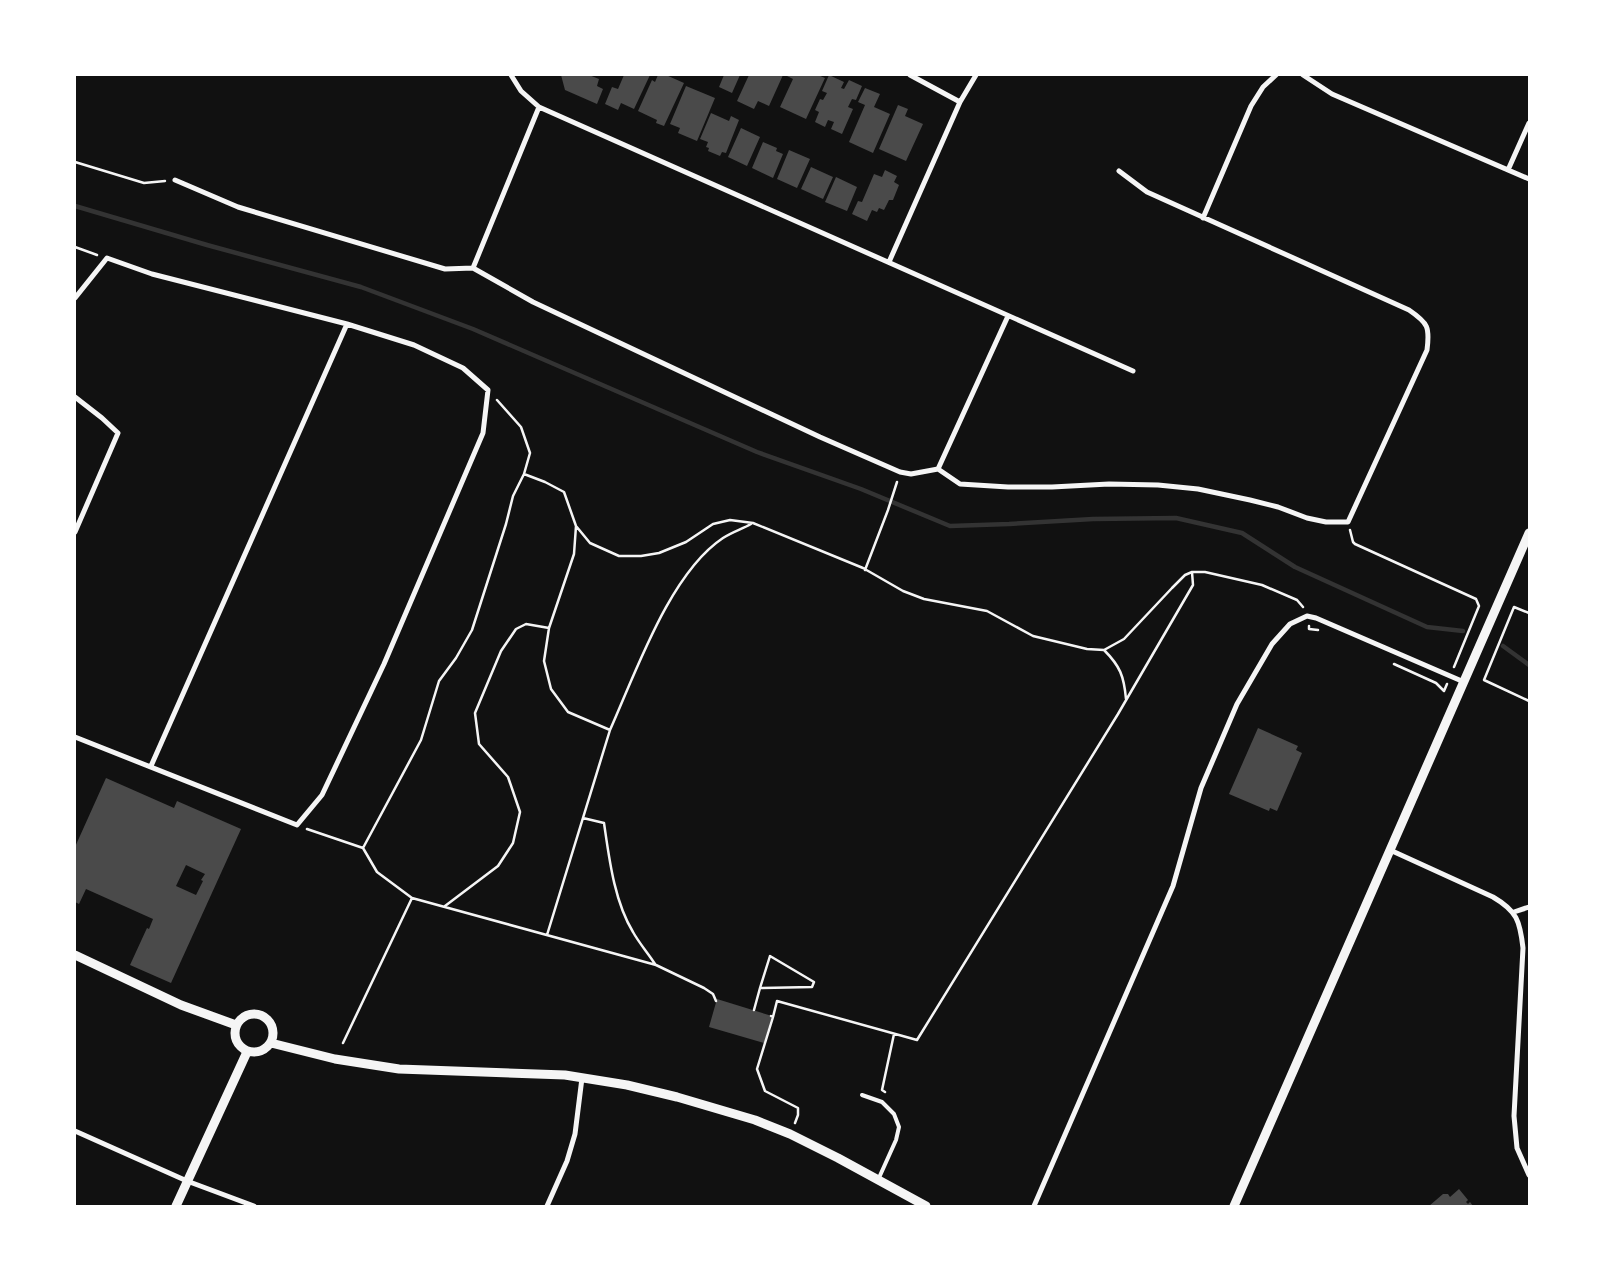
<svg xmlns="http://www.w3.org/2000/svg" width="1604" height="1281" font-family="Roboto,sans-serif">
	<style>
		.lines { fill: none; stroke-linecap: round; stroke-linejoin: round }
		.stream { stroke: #333; stroke-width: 4.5 }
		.building { fill: #4a4a4a; fill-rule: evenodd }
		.path { stroke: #f5f5f5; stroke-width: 2.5 }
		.service { stroke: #f5f5f5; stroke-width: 4 }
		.minor { stroke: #f5f5f5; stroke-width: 5 }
		.tertiary { stroke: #f5f5f5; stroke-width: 9 }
	</style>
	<rect width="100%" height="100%" fill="#111"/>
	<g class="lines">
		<path class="stream" d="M75 206 207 245 361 287 473 329 757 452 861 489 950 526 1009 524 1093 519 1176 518 1242 533 1295 567 1427 627 1463 631
			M1503 646 1529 665"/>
	</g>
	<path class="building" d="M561 75H589L599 79 597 86 603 89 597 104 565 90Z
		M624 75H650L634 109 621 103 618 110 605 104 612 87 618 89Z
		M658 75H666L684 83 664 126 656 123 657 120 638 111 652 80 655 82Z
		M724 75H740L732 93 719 87Z
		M749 75H783L769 106 758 101 754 109 737 101Z
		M785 75H818L825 78 806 119 780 107 793 79Z
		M829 75 844 82 841 88 844 89 849 80 862 86 856 100 852 99 848 107 853 109 842 134 831 129 834 122 828 120 825 127 815 122 819 112 815 110 820 99 823 100 827 93 822 91Z
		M686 86 715 98 697 141 678 133 680 128 670 124Z
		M865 88 880 94 874 107 890 114 873 153 849 142 865 105 858 102Z
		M898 105 908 109 905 116 923 124 906 161 879 149Z
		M711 113 729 121 731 116 739 120 726 153 722 152 720 156 708 151 709 148 706 147 708 142 700 139Z
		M741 128 760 137 747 166 728 157Z
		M763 142 777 148 776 151 783 154 773 178 752 168Z
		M789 150 810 159 797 188 777 179Z
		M811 167 833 177 823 199 801 189Z
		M885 170 897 176 894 182 899 185 893 200H889L884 210 879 208 877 212 872 210 867 221 852 214 858 201 862 202 874 174 882 177Z
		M836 177 857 187 847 211 825 202Z
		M1258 728 1298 746 1296 750 1302 753 1277 811 1270 808 1269 811 1229 794Z
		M106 778 174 808 177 801 241 829 171 983 130 965 147 928 149 929 153 919 86 889 79 904 75 902V847ZM186 865 205 874 201 880 203 881 196 895 176 886Z
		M717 999 772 1016 764 1043 709 1027Z
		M1459 1189 1468 1200 1466 1202 1468 1204 1470 1202 1473 1206H1429L1443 1194H1448L1450 1197Z"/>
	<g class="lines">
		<path class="path" d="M75 162 144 183 165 181
			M75 247 97 255
			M497 400 521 427 530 453 524 474 545 482 564 492 576 526 590 543 619 556H641L659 553 686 542 713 524 730 520 753 523 863 568 903 591 924 599 987 611 1033 636 1087 649 1104 650 1124 639 1172 588 1185 575 1192 572H1205L1262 585 1297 600 1303 607
			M1350 530 1353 542 1355 544 1476 599 1479 606 1454 667
			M865 570 888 510 897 482
			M1529 613 1514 607 1484 680 1529 701
			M1309 626V629L1318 630
			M1104 650C1120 666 1124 676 1126 699
			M1394 664 1436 683 1444 691 1447 684
			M610 730C636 672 670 573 723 538 732 532 742 529 751 524
			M583 818 604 823C609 857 614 901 633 932 639 943 648 953 655 964
			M307 829 363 848 377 872 412 898 656 965 704 988 713 994 716 1001
			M363 848 421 740 439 681 456 658 472 630 506 524 513 496 524 474
			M445 906 498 866 513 843 520 812 508 777 479 744 475 713 501 651 516 629 526 624 549 628
			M547 935 610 730 568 712 551 689 544 661 549 628 574 554 576 526
			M754 1010 760 988 812 987 814 982 770 956 760 988
			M771 1016 773 1017 777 1001 917 1040 1118 714 1193 585 1192 572
			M773 1017 757 1069 765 1091 798 1108V1115L795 1123
			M343 1043 412 898
			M885 1092 882 1090 894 1034"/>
		<path class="service" d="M862 1095 882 1102 894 1114 899 1127 896 1140 878 1180"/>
		<path class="minor" d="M511 75 521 91 539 107 1133 371
			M910 75 960 102
			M1303 75 1332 94 1529 179
			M1508 170 1529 123
			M175 180 238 207 445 269 473 268 533 302 820 437 900 472 911 474 938 469 960 484 1008 487H1052L1109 484 1158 485 1198 489 1250 500 1278 507 1307 518 1326 522H1348L1427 350C1430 327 1428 323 1409 310L1147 192 1119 171
			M1203 218 1251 106 1263 87 1276 75
			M889 262 960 102 976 75
			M473 268 539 107
			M75 298 107 258 152 274 347 324 414 345 463 368 488 390 483 433 384 664 322 795 297 825 75 737
			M75 397 102 418 118 433 75 532
			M938 469 1008 316
			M151 766 347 324
			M1390 850 1493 897C1517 911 1520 921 1523 948L1514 1116 1517 1148 1529 1175
			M1514 912 1529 907
			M75 1131 187 1181 254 1206
			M547 1206 567 1161 575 1134 582 1078
			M1034 1206 1173 886 1201 788 1237 704 1272 644 1290 624 1307 616 1316 618 1464 682"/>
		<path class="tertiary" d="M75 955 181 1005 236 1025
			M235 1033a19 19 0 1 1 38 0a19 19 0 1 1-38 0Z
			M271 1043 335 1059 399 1069 565 1075 627 1085 677 1097 755 1120 790 1134 838 1158 926 1206
			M176 1206 247 1052
			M1234 1206 1529 533"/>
	</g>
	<rect width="1604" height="1281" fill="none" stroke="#ffffff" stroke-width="152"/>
</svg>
